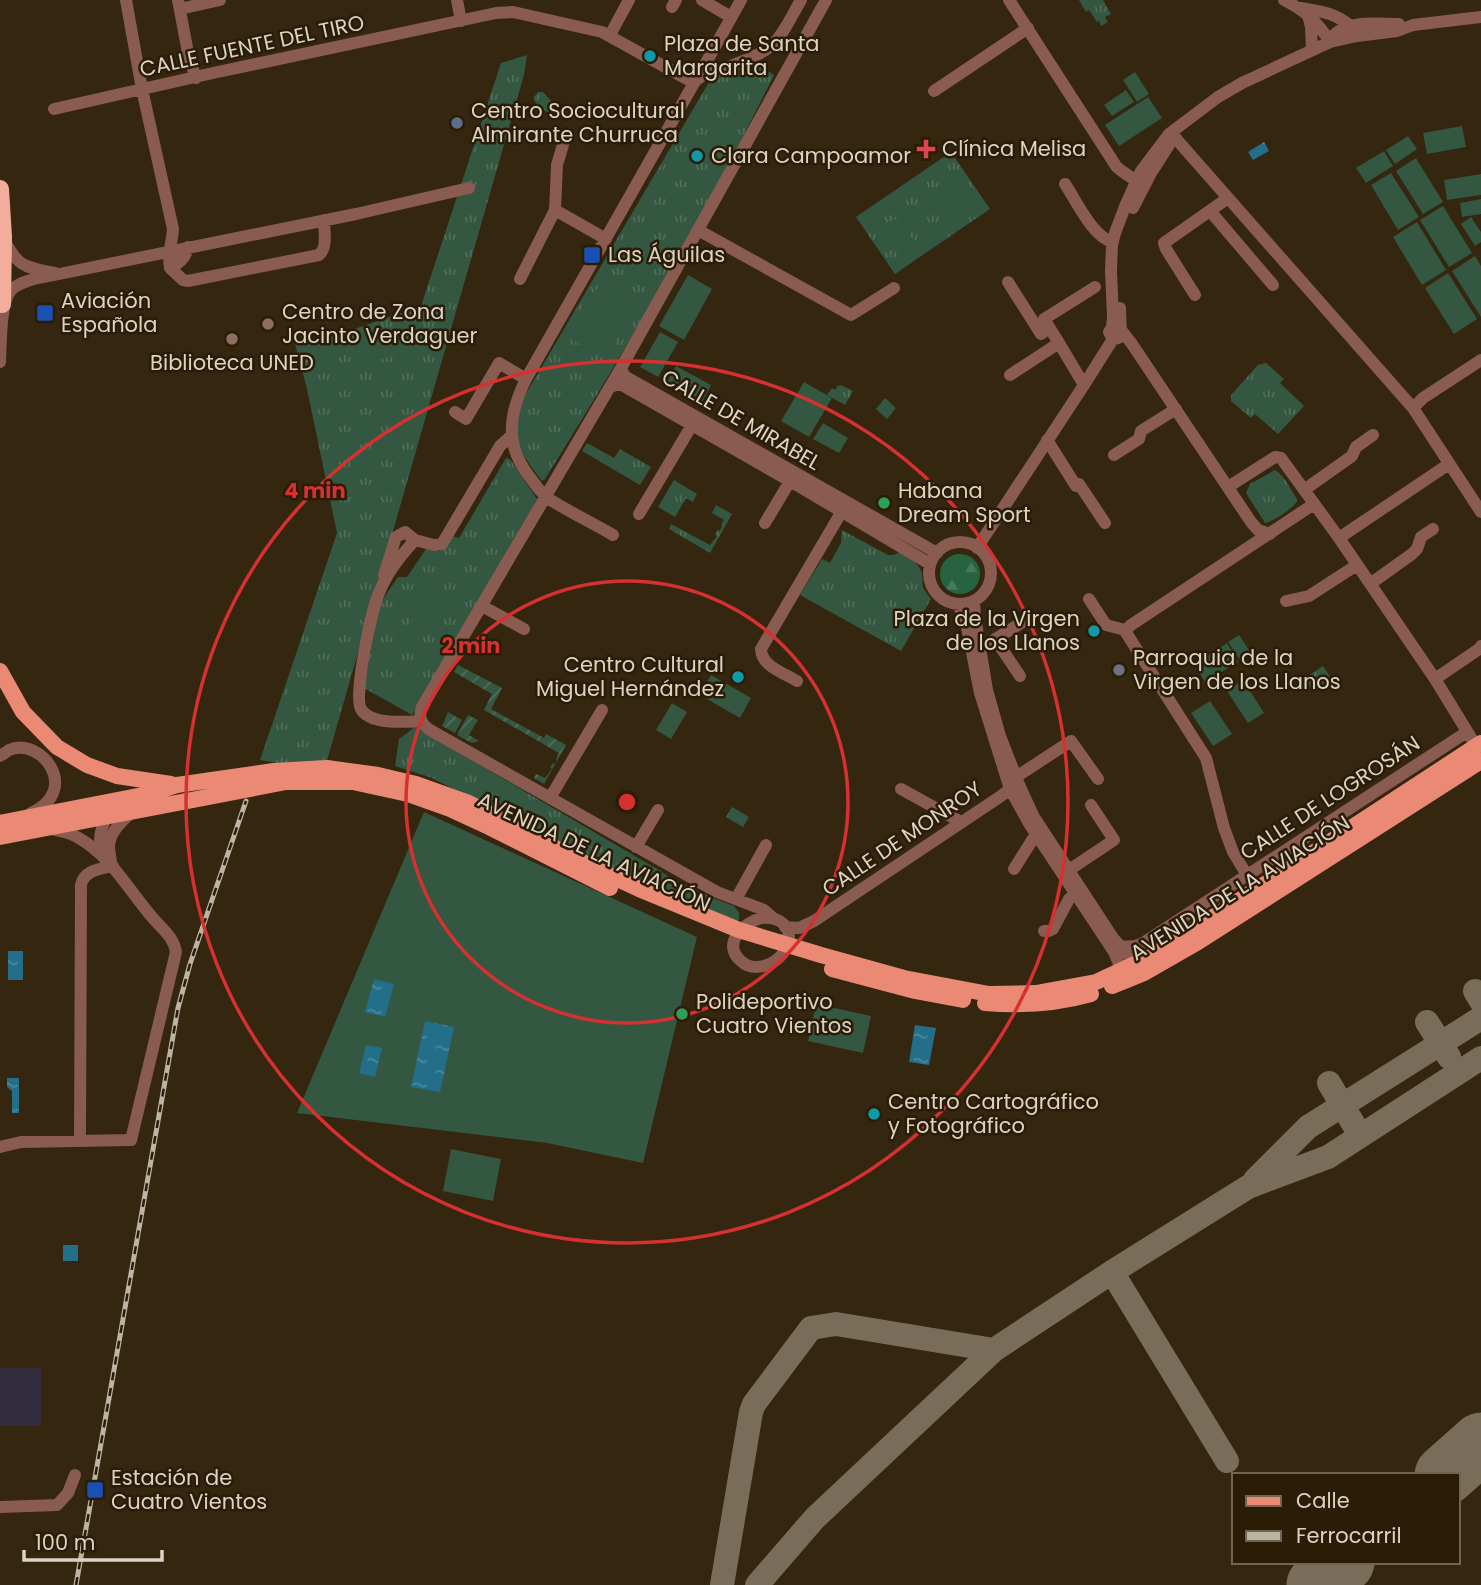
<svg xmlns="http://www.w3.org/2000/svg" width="1481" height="1585" font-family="Poppins,sans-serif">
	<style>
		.commercial { fill: #332c3d }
		.grass { fill: url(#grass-tufts) }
		.forest { fill: url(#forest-firs) }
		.garden { fill: url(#garden-furrows) }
		.pitch { fill: #335741 }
		.water { fill: url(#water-ripples) }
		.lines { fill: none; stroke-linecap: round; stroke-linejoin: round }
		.taxiway { stroke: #796d5a; stroke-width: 24 }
		.runway { stroke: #796d5a; stroke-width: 61 }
		.minor { stroke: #8a5b50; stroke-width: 12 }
		.major { stroke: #ea8a75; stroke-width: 16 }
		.highway { stroke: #f3ad9d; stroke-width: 18 }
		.rail-casing { stroke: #beb4a5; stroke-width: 5 }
		.rail { stroke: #2a1c05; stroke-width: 2.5; stroke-dasharray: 8; stroke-linecap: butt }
		.ring { fill: none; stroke: #d63130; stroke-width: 3.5 }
		.culture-dot { fill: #0f9aa8; stroke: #2a1c05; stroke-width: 2.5 }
		.service-dot { fill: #5c6f8a; stroke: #2a1c05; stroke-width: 2.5 }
		.health-dot { fill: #e0444e; stroke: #2a1c05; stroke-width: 2.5 }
		.transit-dot { fill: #1a4fb4; stroke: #2a1c05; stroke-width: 2.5 }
		.education-dot { fill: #8d6e63; stroke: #2a1c05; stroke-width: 2.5 }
		.leisure-dot { fill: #2e9e5b; stroke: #2a1c05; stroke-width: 2.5 }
		.worship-dot { fill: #6b7280; stroke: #2a1c05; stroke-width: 2.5 }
		.labels { text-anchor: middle; stroke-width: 5; stroke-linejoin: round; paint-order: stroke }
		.poi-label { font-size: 21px; fill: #dcd3c6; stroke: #2a1c05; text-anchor: start }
		.street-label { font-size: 21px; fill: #dcd3c6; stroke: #2a1c05 }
		.centre { fill: #d63130; stroke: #2a1c05; stroke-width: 3.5 }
		.ring-label { font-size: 21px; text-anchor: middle; font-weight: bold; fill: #d63130; stroke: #2a1c05; stroke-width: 5; stroke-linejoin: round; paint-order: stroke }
	</style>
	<defs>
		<pattern id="grass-tufts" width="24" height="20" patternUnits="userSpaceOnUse" patternTransform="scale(1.75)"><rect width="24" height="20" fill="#335741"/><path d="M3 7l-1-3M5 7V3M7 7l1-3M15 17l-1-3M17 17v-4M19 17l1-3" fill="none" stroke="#506e5b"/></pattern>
		<pattern id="forest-firs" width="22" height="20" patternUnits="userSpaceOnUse" patternTransform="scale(1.75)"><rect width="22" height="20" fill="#276340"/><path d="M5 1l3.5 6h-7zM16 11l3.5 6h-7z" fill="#46785a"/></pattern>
		<pattern id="garden-furrows" width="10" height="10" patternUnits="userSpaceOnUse" patternTransform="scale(1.75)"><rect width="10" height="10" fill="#335741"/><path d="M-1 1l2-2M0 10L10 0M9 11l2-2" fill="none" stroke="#506e5b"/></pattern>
		<pattern id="water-ripples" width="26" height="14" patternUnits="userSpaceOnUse" patternTransform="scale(1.75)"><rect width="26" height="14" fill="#236f8a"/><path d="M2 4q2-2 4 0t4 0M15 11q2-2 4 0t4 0" fill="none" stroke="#4d899e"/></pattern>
	</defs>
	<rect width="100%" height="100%" fill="#34260f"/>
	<path class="commercial" d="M0 1368H41V1426H0Z"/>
	<path class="grass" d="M1079 0H1103L1111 14 1105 17 1108 22 1101 26 1099 21 1097 22 1089 10 1086 12Z
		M527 55 524 75 324 771 260 760 337 533 307 389 295 344 340 334 421 306 501 63Z
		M753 62 774 75C706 214 627 348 545 479L542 481C516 446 510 440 524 397L712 77Z
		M538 92H543L552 102V109L548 112C541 111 534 104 534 97Z
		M951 152 990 209 895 274 856 217Z
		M1266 363 1284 379 1280 383 1304 406 1278 434 1255 414 1251 418 1231 401V395L1258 365Z
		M838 385 840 386 841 385 853 391 845 405 827 395 832 388 835 390Z
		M885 398 896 408 887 419 876 409Z
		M587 443 614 458 620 449 651 467 640 485 582 451Z
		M506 458 510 459 537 499 412 715 364 688 379 605 398 577H407L426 549 440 551 452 536 459 538Z
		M1275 470C1285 476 1291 490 1297 499V502C1289 511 1276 520 1265 523L1246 493 1250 484Z
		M674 480 697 494 693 502 686 498 675 517 658 507Z
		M716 505 732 514 710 553 669 529 671 524 710 545 717 536 715 535 717 530 719 531 722 527 721 525 724 520 712 513Z
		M842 530 888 555H893L901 552 914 561 919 567 922 573 923 588 931 599 901 651 800 595 822 559 830 563 841 543Z
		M1323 666 1331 678 1313 691 1304 679Z
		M415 727 662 872 674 880 713 898 734 906 739 913V919L734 924 645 888 432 778 395 766 399 739Z
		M732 807 749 817 743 827 726 817Z"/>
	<path class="forest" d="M940 574a20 20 0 1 1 40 0a20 20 0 1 1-40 0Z"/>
	<path class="garden" d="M458 665 502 688 491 709 544 738 546 734 566 745 544 784 534 778 536 774 545 778 552 769 550 768 553 763 555 764 557 760 556 759 559 753 484 710 492 694 454 672Z
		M448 712 462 720 455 733 442 726Z
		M468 715 478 720 469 735 479 741 472 743 457 735Z"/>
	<path class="pitch" d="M1135 72 1149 94 1137 102 1123 80Z
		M1126 90 1134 102 1112 116 1104 105Z
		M1148 97 1162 118 1119 146 1105 125Z
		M1462 126 1466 147 1427 154 1423 133Z
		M1408 136 1417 149 1395 164 1386 150Z
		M1384 151 1393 166 1366 183 1356 168Z
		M1416 158 1443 202 1423 214 1396 171Z
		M1391 173 1419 217 1398 230 1371 185Z
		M1481 174V195L1447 200 1444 180Z
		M951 175 953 179 960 175 985 212 976 217 942 213 938 207Z
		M1481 199V214L1462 217 1460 203Z
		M1443 206 1472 253 1449 267 1420 220Z
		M1471 217 1481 232V242L1475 246 1461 224Z
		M895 219 901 221 914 241V248L912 251 906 252 903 250 889 230V222Z
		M1417 222 1446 270 1422 285 1393 237Z
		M1475 256 1481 266V317L1452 271Z
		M1448 273 1477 319 1454 334 1425 288Z
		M688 275 712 289 684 340 659 326Z
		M604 277 640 297 606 358 569 338Z
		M393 329 400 354 360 365 354 340Z
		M660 332 678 342 658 377 640 367Z
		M676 366 711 385 701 404 666 384Z
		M804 382 832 398 809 437 781 421Z
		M823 423 848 438 839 453 813 439Z
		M427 596 445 606 428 635 410 624Z
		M1239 635 1251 653 1240 660 1228 642Z
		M1227 643 1238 662 1205 682 1194 664Z
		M410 674 422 680 410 702 398 696Z
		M711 675 751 698 740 718 700 695Z
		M1243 680 1264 713 1248 723 1227 691Z
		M1210 701 1232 734 1213 746 1191 713Z
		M672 703 687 712 671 739 656 730Z
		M424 812 697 937 643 1163 547 1143 297 1113Z
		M816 1004 871 1016 863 1053 808 1041Z
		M451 1149 501 1159 493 1201 443 1191Z"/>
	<path class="water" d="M1264 142 1269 151 1253 160 1248 152Z
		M8 951H23V980H8Z
		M374 979 394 984 385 1017 365 1012Z
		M425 1021 454 1027 440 1092 411 1087Z
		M915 1025 936 1028 929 1065 909 1062Z
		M366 1045 382 1048 375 1077 359 1073Z
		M7 1078H19V1113H12V1091L7 1087Z
		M63 1245H78V1261H63Z"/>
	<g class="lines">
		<path class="taxiway" d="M1475 991 1481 1001
			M1427 1022 1449 1057
			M1329 1083 1360 1135
			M1255 1180 1308 1127 1481 1018
			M1112 1272 1227 1461
			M722 1585 751 1412 754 1404 811 1328 836 1324 994 1350
			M757 1585 815 1518 994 1350 1112 1272 1248 1187 1328 1157 1481 1058"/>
		<path class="runway" d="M1445 1475 1481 1443
			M1317 1585 1344 1562"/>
		<path class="minor" d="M126 0 142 89 173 229C172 245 167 252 170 268L183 280 188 281 319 255C328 247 324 231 324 220
			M178 0 189 58 196 78
			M457 0 461 21
			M702 0 731 17
			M1009 0 1116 166C1123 174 1138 179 1140 187
			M1284 0C1304 10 1318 22 1330 42
			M672 7 676 0
			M1301 8C1323 12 1332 12 1351 26
			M180 9 220 0
			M1308 15 1311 27 1312 50
			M610 35 629 0
			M1331 39C1343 19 1378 24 1399 24
			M698 77 741 0
			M934 91 1028 28
			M54 109 213 73 496 13 513 12 602 32 694 83
			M1174 130V135L1178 141 1413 408 1481 512
			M1065 184C1076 200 1093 238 1113 242
			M1133 208 1151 173 1169 145
			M555 210 606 239
			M1210 211 1273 285
			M698 230 851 315 894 288
			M4 239C18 268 26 267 55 273
			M170 268C179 264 186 257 188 247
			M520 279 555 210 557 165 565 138
			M1008 282 1041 334 1049 328
			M1195 295 1166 249 1164 243 1228 198
			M1121 330 1132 344 1251 522 1258 530 1270 534
			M1113 339 1109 332 1112 327 1113 317 1111 271 1112 245 1115 233 1126 204 1141 171 1169 134 1218 97 1242 83 1330 42 1357 36 1397 31 1413 25 1481 17
			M1059 343 1084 385
			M0 362C1 344 0 301 12 289 24 279 45 277 59 274L356 214 469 188
			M621 368 623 373 626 377 937 553
			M1010 375 1059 343 1044 319 1095 287
			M610 387 616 385H622L790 481 930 564
			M1413 408 1423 398 1481 360
			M455 412 466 419 499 363 526 379
			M1047 440 1076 486 1079 484 1105 523
			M1114 455 1139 439 1141 431 1176 409
			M1228 487 1275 457 1281 458 1339 538 1435 679 1481 754
			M1304 490 1352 456 1356 447 1373 435
			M639 514 692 425
			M765 523 790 481
			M613 535C591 522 567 511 546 497 541 492 536 486 532 480 504 446 508 416 526 379L694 83C700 74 712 73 722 69 739 63 757 57 771 46 783 36 793 13 801 0
			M1339 538 1449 464
			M929 573a31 31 0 1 1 62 0a31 31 0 1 1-62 0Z
			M977 548 1084 385 1113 339 1118 338 1121 336 1120 308
			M384 575 396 537 405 532 415 540
			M1370 584 1412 554 1417 549 1421 537 1433 529
			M1089 599 1106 625 1125 630
			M1286 601 1309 596 1357 565
			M958 604 966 622 980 693 1010 789 1030 825 1114 952 1122 971 1134 978 1137 968 1132 959 1113 938 1034 817 1020 787 1000 736 987 690 975 617 974 601
			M482 606 524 629
			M995 639 1020 676
			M976 651 1029 618
			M1435 679 1479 649 1481 646
			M797 681C784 673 761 666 761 649L845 506
			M421 721C405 722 370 725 361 709 353 696 372 608 379 593 386 575 402 554 415 540L434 545 442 544 500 446 511 436
			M0 756C1 756 9 750 9 750 41 736 82 790 31 813
			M901 789 961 822
			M550 798 602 710
			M636 847 658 810
			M101 854C98 838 100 825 111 812
			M111 864C111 859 109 851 109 846 110 831 123 820 133 811
			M1014 869 1036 834
			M1063 874 1114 840 1091 805
			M1247 875 1233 852 1224 828 1206 758 1125 631 1131 625 1314 504
			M736 899 766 845
			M761 918C805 915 792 966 756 967 751 967 745 965 741 961 721 944 743 923 761 918Z
			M773 918 764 910 717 892 430 730C421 724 418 717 422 707L621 368 826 0
			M785 927 799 928 814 921 1001 796 1010 789 1016 777 1071 741 1098 779
			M1044 931H1049L1053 929 1069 899 1081 889
			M1120 947 1135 946 1143 943 1467 732
			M80 1140 81 885C84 870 100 869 113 866
			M0 1147 21 1142 131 1140 176 952C174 937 161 928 152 917 128 889 110 855 77 837 69 832 60 831 51 829
			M0 1507 57 1505 68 1493 75 1475"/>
		<path class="major" d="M0 671 23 712 57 747 87 765 117 776 171 784
			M0 823 148 794 177 785 274 771 327 768 378 775 416 784 469 803 598 870 639 889 739 930 821 955 904 978 989 994 1036 993 1096 982 1152 956 1276 877 1481 743
			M0 837 286 782H353L408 794 450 809 489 827 610 888
			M832 969 915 991 963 1000
			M1112 986 1144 973 1198 942 1481 761
			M985 1003C1022 1006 1056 1004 1091 994"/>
		<path class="highway" d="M0 189 3 237 2 304"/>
		<g class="rail-casing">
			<path id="rail" d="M76 1585 178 1008 190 964 246 801"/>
		</g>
		<use href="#rail" class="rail"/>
	</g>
	<g class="ring">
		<circle cx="627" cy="802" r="221"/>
		<circle cx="627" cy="802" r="441"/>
	</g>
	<g class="culture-dot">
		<circle cx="650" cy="56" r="7"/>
		<circle cx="697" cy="156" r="7"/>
		<circle cx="1094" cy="631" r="7"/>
		<circle cx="738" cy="677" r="7"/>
		<circle cx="874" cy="1114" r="7"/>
	</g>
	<circle class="service-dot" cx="457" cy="123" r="7"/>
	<path class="health-dot" d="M922.5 138.5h7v7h7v7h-7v7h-7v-7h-7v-7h7z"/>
	<g class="transit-dot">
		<rect x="583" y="246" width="18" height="18" rx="3.5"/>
		<rect x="36" y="304" width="18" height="18" rx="3.5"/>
		<rect x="86" y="1481" width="18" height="18" rx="3.5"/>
	</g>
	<g class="education-dot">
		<circle cx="268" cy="324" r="7"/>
		<circle cx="232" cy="339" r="7"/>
	</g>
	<g class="leisure-dot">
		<circle cx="884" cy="503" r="7"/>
		<circle cx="682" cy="1014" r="7"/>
	</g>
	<circle class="worship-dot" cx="1119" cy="670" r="7"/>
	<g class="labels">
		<g class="poi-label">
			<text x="664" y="51">Plaza de Santa<tspan x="664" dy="24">Margarita</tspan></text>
			<text x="471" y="118">Centro Sociocultural<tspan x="471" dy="24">Almirante Churruca</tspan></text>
			<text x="942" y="156">Clínica Melisa</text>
			<text x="711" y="163">Clara Campoamor</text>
			<text x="608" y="262">Las Águilas</text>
			<text x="61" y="308">Aviación<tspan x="61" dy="24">Española</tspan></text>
			<text x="282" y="319">Centro de Zona<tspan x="282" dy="24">Jacinto Verdaguer</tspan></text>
			<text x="232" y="370" text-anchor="middle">Biblioteca UNED</text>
			<text x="898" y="498">Habana<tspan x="898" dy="24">Dream Sport</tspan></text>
			<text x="1080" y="626" text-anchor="end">Plaza de la Virgen<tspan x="1080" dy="24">de los Llanos</tspan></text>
			<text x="1133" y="665">Parroquia de la<tspan x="1133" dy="24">Virgen de los Llanos</tspan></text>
			<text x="724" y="672" text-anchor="end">Centro Cultural<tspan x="724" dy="24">Miguel Hernández</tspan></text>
			<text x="696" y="1009">Polideportivo<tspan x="696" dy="24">Cuatro Vientos</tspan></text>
			<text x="888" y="1109">Centro Cartográfico<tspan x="888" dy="24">y Fotográfico</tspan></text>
			<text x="111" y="1485">Estación de<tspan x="111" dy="24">Cuatro Vientos</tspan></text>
		</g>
		<g class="street-label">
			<text transform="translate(252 46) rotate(-12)" y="7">CALLE FUENTE DEL TIRO</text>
			<text transform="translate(741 420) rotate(30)" y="7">CALLE DE MIRABEL</text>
			<text transform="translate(1330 798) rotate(-33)" y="7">CALLE DE LOGROSÁN</text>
			<text transform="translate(902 839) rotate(-34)" y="7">CALLE DE MONROY</text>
			<text transform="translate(594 852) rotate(25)" y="7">AVENIDA DE LA AVIACIÓN</text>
			<text transform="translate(1240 888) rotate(-32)" y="7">AVENIDA DE LA AVIACIÓN</text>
		</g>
	</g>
	<circle cx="627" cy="802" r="10" class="centre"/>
	<g class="ring-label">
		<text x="315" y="498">4 min</text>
		<text x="471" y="653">2 min</text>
	</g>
	<rect x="1232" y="1473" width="228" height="91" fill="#2a1c05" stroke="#716552" stroke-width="2"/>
	<rect x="1246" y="1496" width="35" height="10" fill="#ea8a75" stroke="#716552" stroke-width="2"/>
	<text x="1296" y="1508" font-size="21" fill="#dcd3c6">Calle</text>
	<rect x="1246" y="1531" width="35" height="10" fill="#beb4a5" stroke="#716552" stroke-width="2"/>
	<text x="1296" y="1543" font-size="21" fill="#dcd3c6">Ferrocarril</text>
	<path d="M24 1550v10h138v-10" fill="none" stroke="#dcd3c6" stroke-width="3.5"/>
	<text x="35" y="1550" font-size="21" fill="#dcd3c6" stroke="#2a1c05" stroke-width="5" paint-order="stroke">100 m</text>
</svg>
